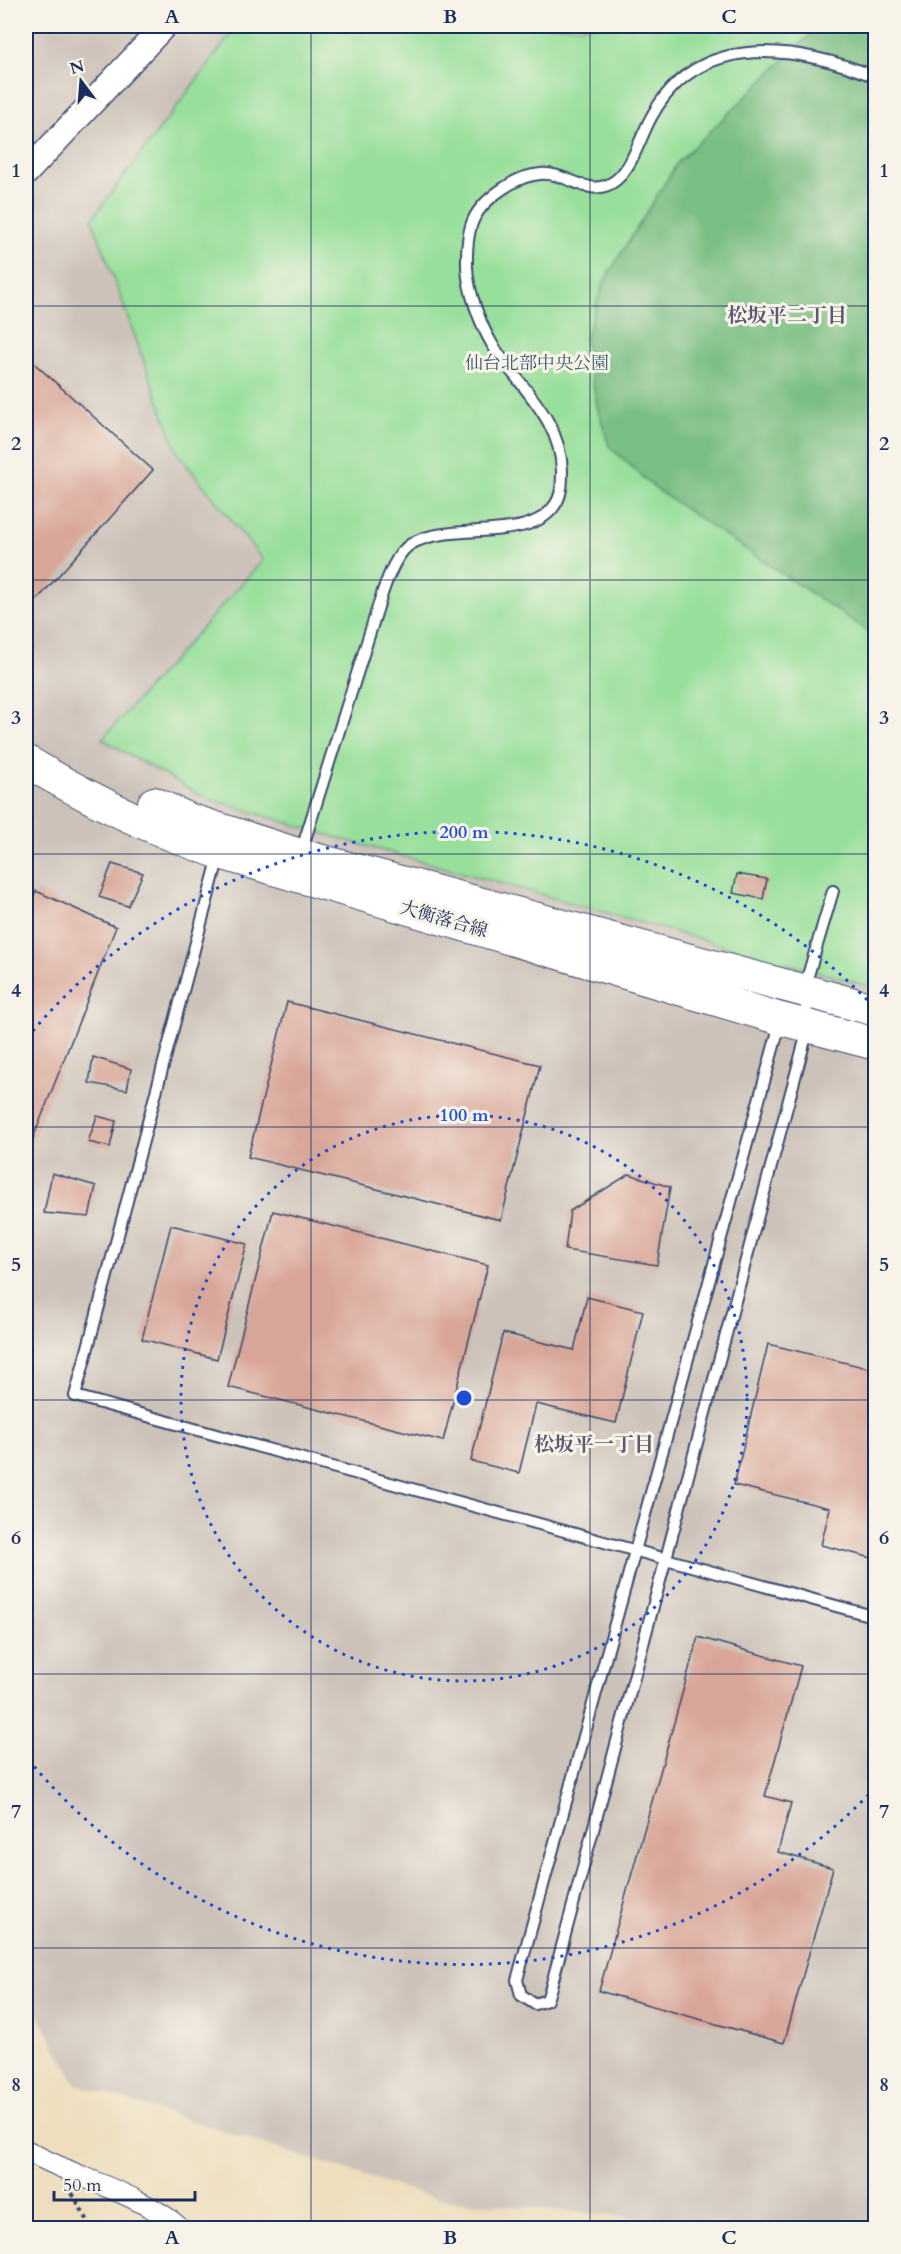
<svg xmlns="http://www.w3.org/2000/svg" width="901" height="2254" font-family="Cardo,'Noto Serif JP',serif">
	<style>
		.industrial { fill: #cdc2b9 }
		.green { fill: #97df9a; stroke: #59877c; stroke-width: 1.5 }
		.forest { fill: #79be82; stroke: #4a7670; stroke-width: 1.5 }
		.building { fill: #d8a698 }
		.lines { fill: none; stroke-linecap: round; stroke-linejoin: round }
		.service-casing { stroke: #3b496c; stroke-width: 14 }
		.minor-casing { stroke: #3b496c; stroke-width: 22 }
		.tertiary-casing { stroke: #3b496c; stroke-width: 27 }
		.primary-casing { stroke: #3b496c; stroke-width: 34 }
		.path { stroke: #3b496c; stroke-width: 4; stroke-dasharray: 4.5 4.5; stroke-linecap: butt }
		.service { stroke: #fff; stroke-width: 10 }
		.minor { stroke: #fff; stroke-width: 20 }
		.tertiary { stroke: #fff; stroke-width: 24 }
		.primary { stroke: #fff; stroke-width: 32 }
		.grid { fill: none; stroke: #1b2f5e; stroke-width: 1.5; stroke-opacity: 0.55 }
		.ring { fill: none; stroke: #1d4ed8; stroke-width: 3; stroke-dasharray: 3 6 }
		.labels { text-anchor: middle; stroke-width: 6; stroke-linejoin: round; paint-order: stroke }
		.park-label { font-size: 18px; fill: #3a5b6d; stroke: #f7f3e8 }
		.street-label { font-size: 18px; fill: #1b2f5e; stroke: #f7f3e8 }
		.neighbourhood-label { font-size: 20px; font-weight: bold; fill: #5d5972; stroke: #f7f3e8 }
		.centre { fill: #1d4ed8; stroke: #f7f3e8; stroke-width: 3 }
		.ring-label { font-size: 18px; text-anchor: middle; font-weight: bold; fill: #1d4ed8; stroke: #f7f3e8; stroke-width: 6; stroke-linejoin: round; paint-order: stroke }
		.neatline { fill: none; stroke: #1b2f5e; stroke-width: 2 }
		.grid-label { font-size: 20px; text-anchor: middle; font-weight: bold; fill: #1b2f5e }
	</style>
	<rect width="100%" height="100%" fill="#f7f3e8"/>
	<filter id="ink" filterUnits="userSpaceOnUse"><feTurbulence type="fractalNoise" baseFrequency=".0167" numOctaves="2"/><feDisplacementMap in="SourceGraphic" scale="12" xChannelSelector="R" yChannelSelector="G"/><feConvolveMatrix kernelMatrix="1 2 1 2 8 2 1 2 1" color-interpolation-filters="sRGB"/></filter>
	<filter id="wash" filterUnits="userSpaceOnUse"><feTurbulence type="fractalNoise" baseFrequency=".008" numOctaves="4" result="noise"/><feDisplacementMap in="SourceGraphic" scale="24" xChannelSelector="R" yChannelSelector="G"/><feGaussianBlur stdDeviation="1.35" result="paint"/><feColorMatrix in="noise" values="0 0 0 0 0 0 0 0 0 0 0 0 0 0 0 0 0 1.4 0 .05"/><feComposite in="paint" operator="in"/></filter>
	<g filter="url(#wash)">
		<rect width="100%" height="100%" fill="#eedebe"/>
		<path class="industrial" d="M26 26H875V2228H749L437 2199 76 2084 26 1993Z"/>
		<path class="green" d="M237 26H875V988L345 840 203 797 102 739 263 560 178 454 92 219Z"/>
		<path class="forest" d="M819 26H875V636L657 490 609 446 597 406 585 340 604 281 678 162Z"/>
		<g id="blocks">
			<path class="building" d="M26 356 153 470 26 612Z
				M112 864 143 873 128 906 99 897Z
				M737 874 767 879 763 899 733 893Z
				M36 891 116 927 32 1141 26 1138V913Z
				M287 1002 540 1065 501 1220 248 1157Z
				M93 1057 131 1069 127 1090 89 1083Z
				M97 1116 116 1121 110 1147 88 1142Z
				M52 1173 96 1186 89 1217 44 1213Z
				M629 1174 670 1187 657 1265 565 1250 570 1211Z
				M273 1211 488 1265 443 1441 228 1387Z
				M171 1225 247 1244 217 1359 142 1339Z
				M587 1297 643 1311 616 1423 536 1404 519 1473 471 1461 503 1333 574 1350Z
				M768 1344 876 1370V1559L821 1545 830 1508 734 1485Z
				M698 1637 801 1666 765 1796 791 1803 778 1852 833 1868 784 2043 599 1991Z"/>
		</g>
	</g>
	<g filter="url(#ink)">
		<use href="#blocks" fill-opacity="0" stroke="#3b496c" stroke-width="1.5"/>
		<g class="lines">
			<g class="service-casing">
				<path id="service" d="M301 852 383 591C388 577 397 552 411 544 449 521 530 544 555 505 562 495 562 482 562 471 561 418 518 386 492 344 480 324 468 291 467 267 466 226 472 208 507 186 516 180 528 175 540 174 568 171 590 201 616 180 634 165 641 134 653 114 701 29 800 47 876 77
					M219 856 75 1396 876 1617
					M804 989 833 891
					M781 1020 517 1980 521 1995 535 2004 547 2000 551 1987 809 1025 804 993"/>
			</g>
			<g class="minor-casing">
				<path id="minor" d="M26 2150C70 2176 144 2195 180 2228"/>
			</g>
			<g class="tertiary-casing">
				<path id="tertiary" d="M26 173 164 26"/>
			</g>
			<g class="primary-casing">
				<path id="primary" d="M26 761C87 798 153 830 220 853L781 1019 876 1044
					M154 803 188 819 300 855 876 1010"/>
			</g>
			<path class="path" d="M72 2193 92 2228"/>
			<use href="#service" class="service"/>
			<use href="#minor" class="minor"/>
			<use href="#tertiary" class="tertiary"/>
			<use href="#primary" class="primary"/>
		</g>
	</g>
	<path class="grid" d="M311 26V2228M590 26V2228M26 306H876M26 580H876M26 854H876M26 1127H876M26 1400H876M26 1674H876M26 1948H876"/>
	<g class="ring">
		<circle cx="464" cy="1398" r="283"/>
		<path d="M875 1788A566 566 0 0 1 27 1758M27 1038A566 566 0 0 1 875 1008"/>
	</g>
	<g class="labels">
		<g class="park-label">
			<text x="537" y="369">仙台北部中央公園</text>
		</g>
		<g class="street-label">
			<text transform="translate(444 919) rotate(16)" y="6">大衡落合線</text>
		</g>
		<g class="neighbourhood-label">
			<text x="787" y="322">松坂平二丁目</text>
			<text x="594" y="1451">松坂平一丁目</text>
		</g>
	</g>
	<circle cx="464" cy="1398" r="9" class="centre"/>
	<g class="ring-label">
		<text x="464" y="838">200 m</text>
		<text x="464" y="1121">100 m</text>
	</g>
	<rect width="901" height="2254" fill="none" stroke="#f7f3e8" stroke-width="66"/>
	<g transform="translate(81 81) rotate(344)" stroke="#f7f3e8" stroke-width="4.5" paint-order="stroke">
	<path d="M0-4.5L10 22L0 15L-10 22Z" fill="#1b2f5e"/>
	<text y="-9" font-size="16" font-weight="bold" text-anchor="middle" fill="#1b2f5e">N</text>
	</g>
	<path d="M54 2191v9h141v-9" fill="none" stroke="#1b2f5e" stroke-width="3"/>
	<text x="63" y="2191" font-size="18" fill="#1b2f5e" stroke="#f7f3e8" stroke-width="4.5" paint-order="stroke">50 m</text>
	<rect x="33" y="33" width="835" height="2188" class="neatline"/>
	<g class="grid-label">
		<text x="172" y="23">A</text>
		<text x="450" y="23">B</text>
		<text x="729" y="23">C</text>
		<text x="16" y="177">1</text>
		<text x="884" y="177">1</text>
		<text x="16" y="450">2</text>
		<text x="884" y="450">2</text>
		<text x="16" y="724">3</text>
		<text x="884" y="724">3</text>
		<text x="16" y="997">4</text>
		<text x="884" y="997">4</text>
		<text x="16" y="1271">5</text>
		<text x="884" y="1271">5</text>
		<text x="16" y="1544">6</text>
		<text x="884" y="1544">6</text>
		<text x="16" y="1818">7</text>
		<text x="884" y="1818">7</text>
		<text x="16" y="2091">8</text>
		<text x="884" y="2091">8</text>
		<text x="172" y="2244">A</text>
		<text x="450" y="2244">B</text>
		<text x="729" y="2244">C</text>
	</g>
</svg>
